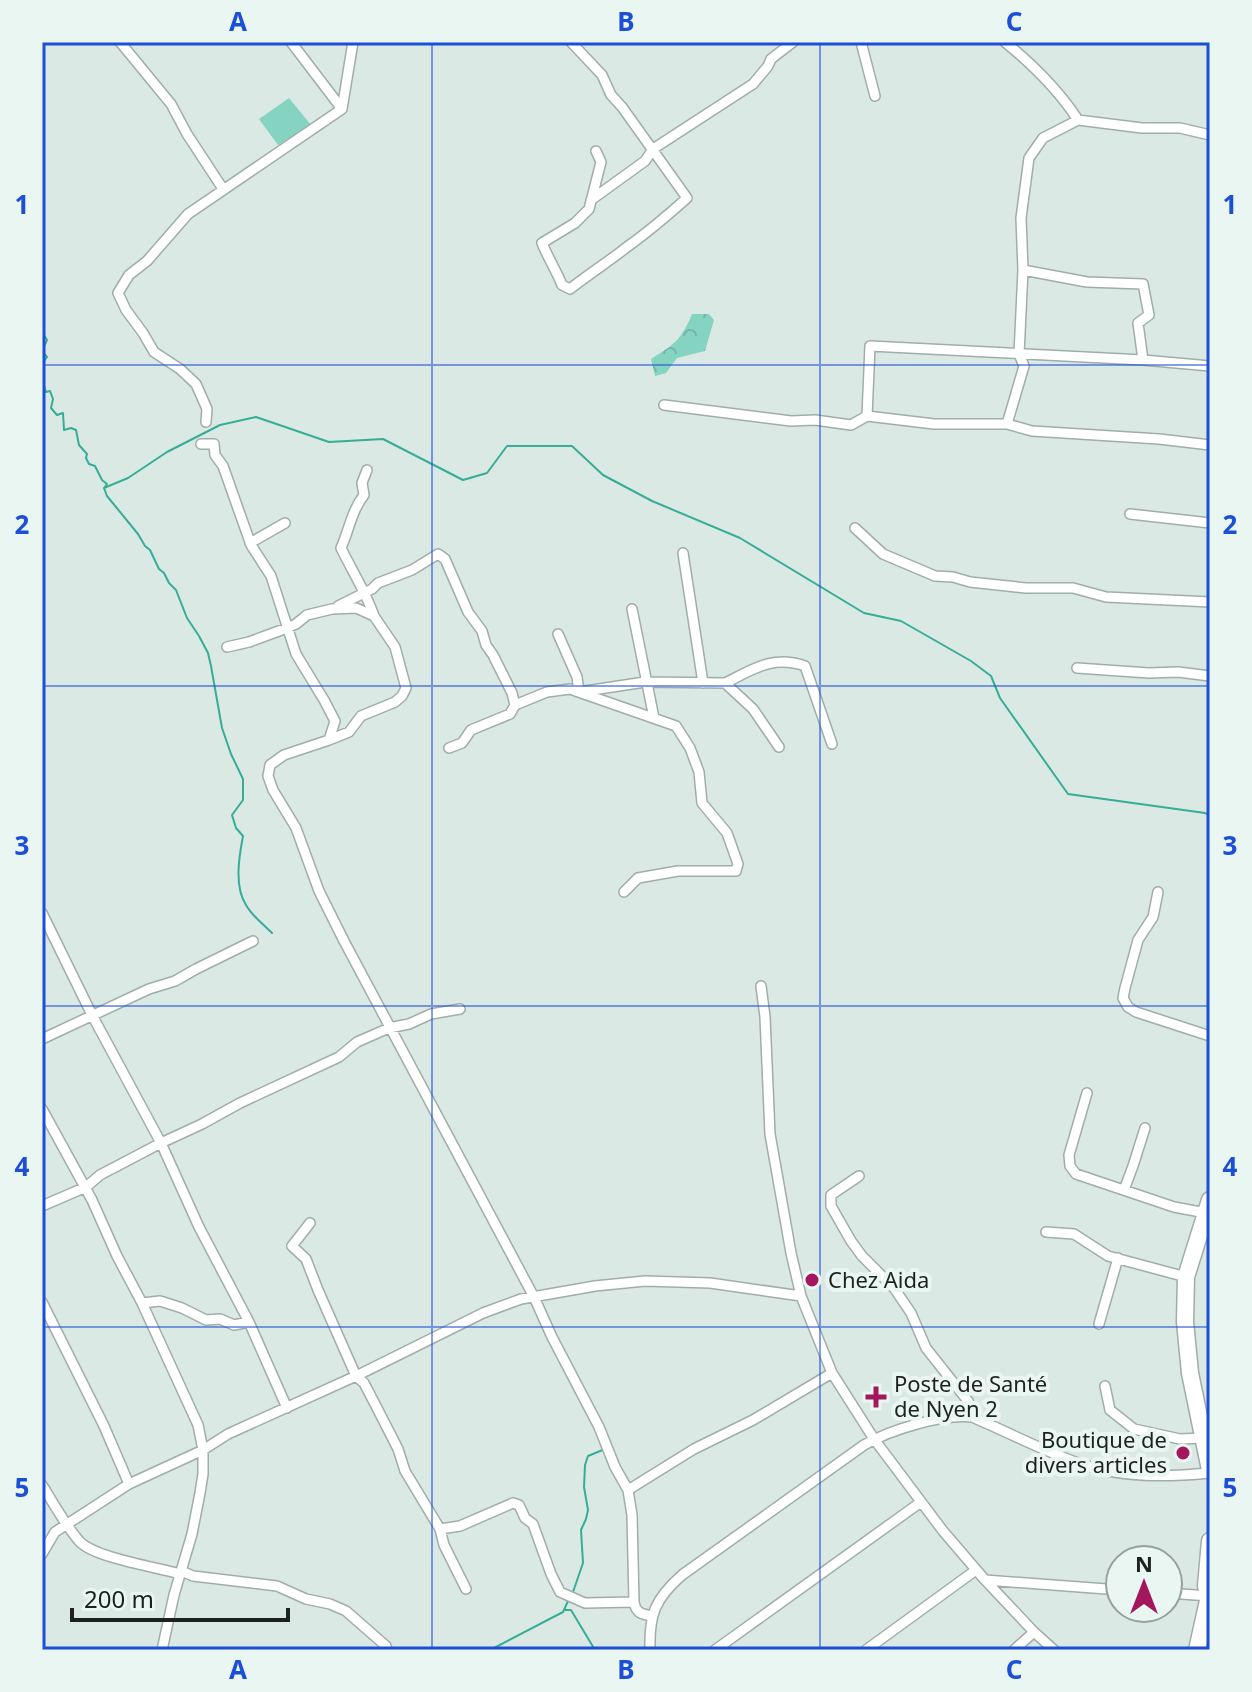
<svg xmlns="http://www.w3.org/2000/svg" width="1252" height="1692" font-family="'Noto Sans',sans-serif">
	<style>
		.forest { fill: url(#forest-crowns) }
		.pitch { fill: #85d4c2 }
		.lines { fill: none; stroke-linecap: round; stroke-linejoin: round }
		.stream { stroke: #37ad97; stroke-width: 2 }
		.street-casing { stroke: #a0adaa; stroke-width: 12 }
		.highway-casing { stroke: #a0adaa; stroke-width: 19 }
		.street { stroke: #fff; stroke-width: 9 }
		.highway { stroke: #fff; stroke-width: 16 }
		.grid { fill: none; stroke: #1d4ed8; stroke-width: 2; stroke-opacity: 0.55 }
		.poi-dot { fill: #a4175c; stroke: #e9f6f2; stroke-width: 3 }
		.labels { text-anchor: middle; stroke-width: 8; stroke-linejoin: round; paint-order: stroke }
		.poi-label { font-size: 22px; fill: #1d2220; stroke: #e9f6f2; text-anchor: start }
		.neatline { fill: none; stroke: #1d4ed8; stroke-width: 3 }
		.grid-label { font-size: 26px; text-anchor: middle; font-weight: bold; fill: #1d4ed8 }
	</style>
	<defs>
		<pattern id="forest-crowns" width="20" height="18" patternUnits="userSpaceOnUse" patternTransform="scale(2)"><rect width="20" height="18" fill="#85d4c2"/><path d="M2 6a3 3 0 1 1 6 0M12 15a3 3 0 1 1 6 0" fill="none" stroke="#72b6a6"/></pattern>
	</defs>
	<rect width="100%" height="100%" fill="#dbe9e5"/>
	<path class="forest" d="M692 314H709L714 320 705 351 677 358 666 373 655 376 651 359C675 344 681 340 692 314Z"/>
	<path class="pitch" d="M289 98 311 125 278 145 259 119Z"/>
	<g class="lines">
		<path class="stream" d="M42 332 47 340 42 351 47 357 42 364
			M42 367 44 373 42 378
			M42 380 46 392 50 391 53 399 51 408 57 415 63 413 64 430 71 428 76 430 79 445 87 454 86 458 89 464 95 466 102 480 107 484 104 488 107 496 138 534 145 546 150 550 159 569 164 573 169 583 176 590 187 618 199 636 208 653 211 666 222 728 231 754 243 779V800L232 815 236 828 243 836C239 857 234 886 246 905 252 916 263 924 272 933
			M104 488 128 478 167 452 220 425 256 417 329 442 383 439 463 480 487 473 507 446H572L603 475 652 501 740 538 864 613 901 621 971 661 991 676 1000 698 1068 794 1205 813 1210 816
			M573 1592 583 1563 581 1530 586 1519 588 1510 584 1487 585 1465 588 1456 605 1449
			M564 1610H571L595 1650
			M487 1650 494 1648 563 1612 568 1601"/>
		<g class="street-casing">
			<path id="street" d="M120 42 171 104 187 134 223 189
				M291 42 342 109
				M571 42 602 75 611 95 622 107 687 198C668 215 648 232 627 247 608 262 589 274 570 289L562 285C556 270 548 258 542 243L575 223 589 209 601 162 596 151
				M861 42 875 96
				M1005 42C1033 65 1058 89 1078 120
				M591 200 645 161 653 149 753 84 768 66 771 59 793 42
				M1023 270 1087 282 1143 284 1149 315 1138 323 1143 360
				M1210 366 1143 360 870 346 867 416 934 424H1007L1032 431 1159 439 1210 445
				M664 405 791 421 815 420 851 425 867 416
				M206 422 207 409 196 384 180 369 154 352 143 333 126 310 118 293 129 275 147 261 188 214 342 109 353 42
				M1007 424 1024 366 1019 354 1023 270 1021 218 1029 158 1043 138 1078 120 1142 128H1180L1210 135
				M201 444H214L215 455 223 466 251 545 271 576 296 654 324 700 335 721 329 740 284 755 270 765 268 776 273 790 296 828 319 891 344 941 534 1297 552 1337 599 1427 615 1467 628 1490 632 1515 634 1602C636 1613 641 1614 652 1616
				M367 470 362 483 364 495C352 510 349 530 341 548 352 571 366 592 374 616
				M1130 514 1210 523
				M855 528 883 554 935 576 953 577 970 582 1026 588H1073L1106 597 1210 602
				M250 543 285 523
				M683 553 703 683
				M338 606 372 589 378 583 412 570 438 554 445 559 468 612 482 631 486 645 493 655 512 693 515 705
				M632 609 654 718
				M558 634 577 677 579 692 645 682 725 683 753 709 779 747
				M227 647 249 642 287 628 296 624 307 615 332 609 356 608 374 616 395 647 406 688 402 696 395 702 361 716 349 732 329 740
				M1077 668 1149 673 1178 672 1210 676
				M725 683C754 669 772 655 805 666L832 744
				M449 748 462 743 471 730 510 714 515 705 547 692 570 689 676 726 690 748 699 772 702 803 727 833 738 864 736 871H678L638 878 624 892
				M1158 892 1153 917 1138 940 1125 988 1123 998 1128 1007 1136 1012 1210 1036
				M42 913 92 1015 161 1143 199 1227 249 1322 287 1408
				M761 986 765 1017 770 1134 791 1253 801 1296 832 1373 874 1439 943 1531 985 1580 1034 1632 1054 1650
				M42 1039 149 989 175 981 196 969 253 941
				M1087 1093 1069 1155 1070 1166 1076 1174 1174 1207 1206 1213
				M42 1109 92 1200 117 1256 142 1303 198 1425 203 1450V1474L200 1493 192 1534 174 1595 162 1650
				M859 1176 831 1195V1206L851 1241 862 1256 894 1288 911 1313 926 1348 968 1401 972 1417
				M1124 1190 1133 1166 1145 1128
				M42 1206 86 1187 100 1175 161 1143 202 1124 240 1103 339 1057 357 1042 389 1028 409 1024 431 1014 460 1009
				M310 1223 292 1246 306 1259 318 1290 356 1376 364 1383 376 1406 398 1449 405 1471 440 1529 460 1526 513 1503 519 1505 525 1518 533 1524 551 1574 560 1592 585 1603 634 1602
				M1046 1232 1074 1234 1108 1256 1186 1277
				M42 1302 104 1426 129 1484
				M142 1303 160 1301 182 1308 206 1320 220 1319 234 1325 249 1322
				M1099 1324 1118 1258
				M1105 1386 1110 1410 1134 1429 1180 1439 1204 1438
				M42 1485C54 1504 65 1525 80 1542 96 1558 156 1567 180 1574
				M628 1490 694 1449 753 1420 832 1373
				M440 1529 444 1545 466 1589
				M42 1554 55 1532 129 1484 203 1450 228 1434 356 1376 483 1313 521 1299 595 1286 645 1281 710 1283 801 1296
				M181 1571 193 1576 277 1586 306 1599 330 1604 346 1611 386 1646 387 1650
				M985 1580 1120 1590
				M1168 1593 1209 1596
				M650 1650C649 1614 655 1599 682 1575L864 1445C890 1430 941 1414 972 1417 1008 1432 1043 1451 1081 1464 1123 1478 1166 1477 1210 1473
				M715 1650 921 1502
				M866 1650 976 1570
				M1014 1650 1034 1632"/>
		</g>
		<g class="highway-casing">
			<path id="highway" d="M1210 1200 1186 1277 1185 1322 1190 1373 1210 1470
				M1197 1650 1209 1596 1206 1586 1210 1541"/>
		</g>
		<use href="#street" class="street"/>
		<use href="#highway" class="highway"/>
	</g>
	<path class="grid" d="M432 42V1650M820 42V1650M42 365H1210M42 686H1210M42 1006H1210M42 1327H1210"/>
	<g class="poi-dot">
		<circle cx="812" cy="1280" r="8"/>
		<path d="M872 1385h8v8h8v8h-8v8h-8v-8h-8v-8h8z"/>
		<circle cx="1183" cy="1453" r="8"/>
	</g>
	<g class="labels">
		<g class="poi-label">
			<text x="828" y="1288">Chez Aida</text>
			<text x="894" y="1392">Poste de Santé<tspan x="894" dy="25">de Nyen 2</tspan></text>
			<text x="1167" y="1448" text-anchor="end">Boutique de<tspan x="1167" dy="25">divers articles</tspan></text>
		</g>
	</g>
	<rect width="1252" height="1692" fill="none" stroke="#e9f6f2" stroke-width="88"/>
	<g transform="translate(1144 1584)"><circle r="38" fill="#e9f6f2" stroke="#97a19e" stroke-width="2"/>
	<path d="M0-6L14 30L0 20L-14 30Z" fill="#a4175c"/>
	<text y="-12" font-size="22" font-weight="bold" text-anchor="middle" fill="#1d2220">N</text>
	</g>
	<path d="M72 1608v12h216v-12" fill="none" stroke="#1d2220" stroke-width="4"/>
	<text x="84" y="1608" font-size="24" fill="#1d2220" stroke="#e9f6f2" stroke-width="6" paint-order="stroke">200 m</text>
	<rect x="44" y="44" width="1164" height="1604" class="neatline"/>
	<g class="grid-label">
		<text x="238" y="31">A</text>
		<text x="626" y="31">B</text>
		<text x="1014" y="31">C</text>
		<text x="22" y="214">1</text>
		<text x="1230" y="214">1</text>
		<text x="22" y="534">2</text>
		<text x="1230" y="534">2</text>
		<text x="22" y="855">3</text>
		<text x="1230" y="855">3</text>
		<text x="22" y="1176">4</text>
		<text x="1230" y="1176">4</text>
		<text x="22" y="1497">5</text>
		<text x="1230" y="1497">5</text>
		<text x="238" y="1679">A</text>
		<text x="626" y="1679">B</text>
		<text x="1014" y="1679">C</text>
	</g>
</svg>
